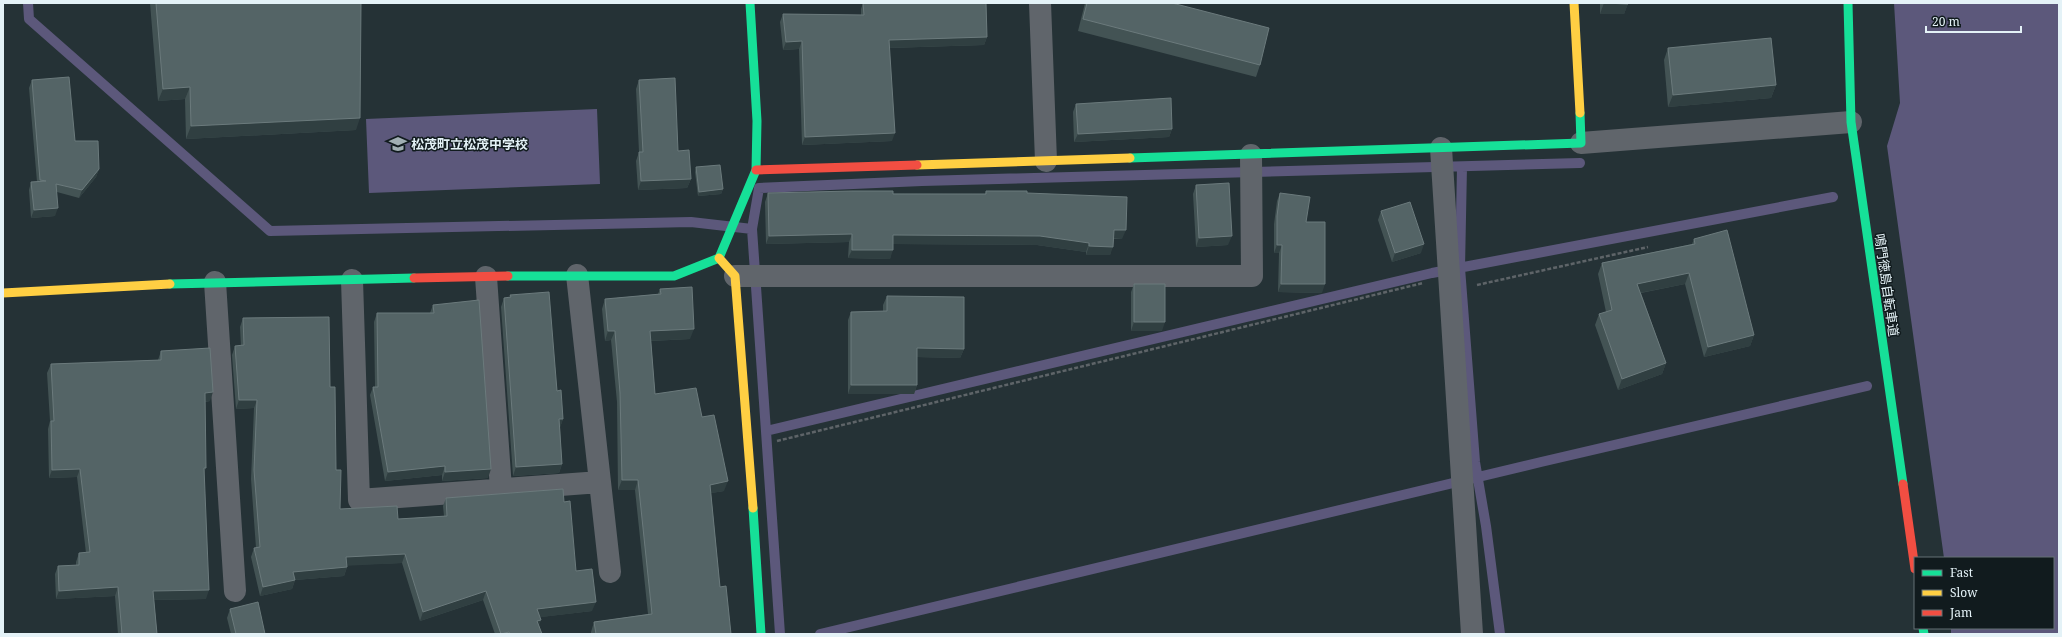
<svg xmlns="http://www.w3.org/2000/svg" width="2062" height="637" font-family="'Noto Serif','Noto Sans JP',serif">
	<style>
		.water { fill: #5c587b }
		.lines { fill: none; stroke-linecap: round; stroke-linejoin: round }
		.stream { stroke: #5c587b; stroke-width: 10 }
		.path { stroke: #5e6468; stroke-width: 2.5; stroke-dasharray: 4 2; stroke-linecap: butt }
		.street { stroke: #60656b; stroke-width: 22 }
		.fast { stroke: #16e098; stroke-width: 9 }
		.slow { stroke: #ffcf43; stroke-width: 9 }
		.jam { stroke: #f24e42; stroke-width: 9 }
		.wall { fill: #435354 }
		.shaded-wall { fill: #303f41 }
		.building { fill: #546466; stroke: #6b7a7c }
		.labels { text-anchor: middle; stroke-width: 3; stroke-linejoin: round; paint-order: stroke }
		.poi-label { font-size: 13px; font-weight: bold; fill: #e4f2f7; stroke: #111b1e; text-anchor: start }
		.street-label { font-size: 13px; fill: #e4f2f7; stroke: #111b1e }
	</style>
	<rect width="100%" height="100%" fill="#253236"/>
	<path class="water" d="M1894 3H2059V634H1951V628H2053V558H1944L1887 146 1900 103Z
		M597 109 600 184 369 193 366 119Z"/>
	<g class="lines">
		<path class="stream" d="M28 3 29 19 270 231 691 222 752 229 759 188 922 181 1580 163
			M1462 167 1460 268 1475 462 1486 526 1500 634
			M752 229 780 634
			M766 431 1432 273 1833 197
			M820 634 1541 462 1867 386"/>
		<path class="path" d="M1477 285 1648 247
			M777 441 1423 283"/>
		<path class="street" d="M1040 3 1046 161
			M1581 143 1851 122
			M1441 148 1472 634
			M577 275 610 572
			M735 276H1252L1251 155
			M486 277 501 489
			M352 280 359 500 600 482
			M215 282 235 591"/>
		<path class="fast" d="M1848 3 1851 122 1903 484
			M1130 158 1581 143 1580 113
			M719 258 756 170 757 121 750 3
			M508 276H674L719 258
			M170 284 414 278
			M753 508 761 634
			M1923 628 1924 634"/>
		<path class="slow" d="M1574 3 1580 113
			M917 165 1130 158
			M719 258 735 276 753 508
			M3 293 170 284"/>
		<path class="jam" d="M756 170 917 165
			M414 278 508 276
			M1903 484 1915 569"/>
	</g>
	<path class="wall" d="M150 3H361L356 130 186 139 185 99 158 101Z
		M863 3H986L987 37 984 45 889 48 892 141 802 145 799 49 783 50 780 22 783 14 861 15V9Z
		M1085 3H1172L1260 65 1256 77 1078 31Z
		M1600 3H1628L1624 14H1600Z
		M1668 48 1776 85 1771 98 1668 107 1664 60Z
		M32 80 75 141 99 169 96 177 79 198 57 192 55 216 31 218 29 190 31 182H37L29 88Z
		M639 80 678 151 691 179 687 188 638 190 636 161 639 152 636 89Z
		M1076 104 1172 129 1169 137 1074 142 1073 112Z
		M696 167 723 189 721 194 698 196 695 172Z
		M1196 185 1228 245 1196 247 1193 194Z
		M986 191 1027 193 1122 239H1114L1110 255H1086V252L1037 245 893 244 890 259 848 258 849 242 766 244 765 202 768 193 985 194Z
		M1280 193 1306 222 1322 293 1278 292 1279 253H1274V224L1277 201Z
		M1381 211 1421 253 1392 262 1378 220Z
		M1694 239 1754 335 1750 346 1704 357 1685 284 1641 293 1666 363 1662 374 1618 390 1595 325 1599 314 1606 312 1598 274 1602 263 1692 244Z
		M1134 284 1162 331H1131V292Z
		M660 289 690 339 651 341 655 394 702 417 724 491 711 493 720 587 731 634H591V632L594 622 648 614 635 490H618L617 402 611 340 605 341 602 309 605 299 658 294Z
		M510 295 557 391 563 419 560 427 562 464 559 473 513 476 501 307 504 298 510 297Z
		M887 296 964 349 960 358 917 357V385L914 394H848V320L851 312 883 311V305Z
		M433 305 488 478 442 481V475L385 481 370 395 373 387H375L374 322 377 313H430Z
		M243 318 330 387 336 470 340 509 398 519 444 516 443 506 446 498 564 502 576 571 592 611 540 617 539 625 542 634H495L483 600 420 621 402 563 347 565V567L344 576 295 580 292 589 260 596 251 557 254 548H256L251 479 254 408 236 409 232 355 235 346H241L240 327Z
		M161 351 210 401 205 402 204 475 206 599 154 600 157 634H118L115 596 56 599 55 574 58 566 76 565V562L79 553H86L77 477 49 478 48 429 50 421 47 373 51 364 158 360Z
		M230 609 265 634H231L227 618Z"/>
	<path class="shaded-wall" d="M1604 3 1628 4 1624 14H1600Z
		M987 37 984 45 886 48 889 40Z
		M802 41 799 49 783 50 786 42Z
		M1776 85 1771 98 1668 107 1673 95Z
		M190 87 185 99 158 101 163 89Z
		M360 118 356 130 186 139 191 126Z
		M1172 129 1169 137 1074 142 1078 134Z
		M895 133 892 141 802 145 805 137Z
		M99 169 96 177 79 198 82 190Z
		M691 179 687 188 638 190 641 181Z
		M723 189 721 194 698 196 699 192Z
		M58 208 55 216 31 218 34 210Z
		M1114 230H1126L1122 239 1111 238Z
		M852 234 849 242 766 244 769 236Z
		M893 235 1040 236 1089 243 1086 252 1037 245 890 244Z
		M1232 236 1228 245 1196 247 1199 238Z
		M1424 244 1421 253 1392 262 1395 253Z
		M1277 245H1282L1279 253H1274Z
		M1089 246 1113 247 1110 255H1086Z
		M852 250H893L890 259 848 258Z
		M1689 273 1685 284 1634 294 1637 284Z
		M1281 284H1325L1322 293 1278 292Z
		M1134 322H1165L1162 331H1131Z
		M694 329 690 339 647 341 650 331Z
		M608 331H615L611 340 605 341Z
		M1754 335 1750 346 1704 357 1708 347Z
		M917 348 964 349 960 358 914 357Z
		M1666 363 1662 374 1618 390 1622 379Z
		M851 385H917L914 394H848Z
		M213 392 210 401 202 402 205 393Z
		M239 400H257L254 408 236 409Z
		M559 419H563L560 428Z
		M562 464 559 473 513 476 516 467Z
		M445 466 442 475 385 481 388 472Z
		M204 468H206L203 477Z
		M80 469 77 477 49 478 52 470Z
		M491 469 488 478 442 481 445 472Z
		M622 480H638L635 490H618Z
		M728 481 724 491 706 494 710 485Z
		M405 554 402 563 343 566 346 557Z
		M347 567 344 576 295 580 292 589 260 596 263 587 293 572Z
		M118 587 115 596 56 599 59 591Z
		M209 590 206 599 150 600 153 591Z
		M486 591 483 600 420 621 423 612Z
		M596 602 592 611 534 618 537 609Z
		M541 620 538 629 537 621Z
		M509 632 508 634H502Z"/>
	<path class="building" d="M156 3H361L360 118 191 126 190 87 163 89Z
		M863 3H986L987 37 889 40 895 133 805 137 802 41 786 42 783 14 864 15Z
		M1087 3H1172L1269 28 1260 65 1083 19Z
		M1604 3H1628V4Z
		M1771 38 1776 85 1673 95 1668 48Z
		M69 77 75 141H98L99 169 82 190 56 184 58 208 34 210 31 182 46 181 40 180 32 80Z
		M675 78 678 151 689 150 691 179 641 181 639 152H643L639 80Z
		M1171 98 1172 129 1078 134 1076 104Z
		M720 165 723 189 699 192 696 167Z
		M1229 183 1232 236 1199 238 1196 185Z
		M852 191H893V194H986V191H1027V193L1127 197 1126 230H1114L1113 247 1089 246V243L1040 236 893 235V250H852V234L769 236 768 193Z
		M1280 193 1310 197 1306 222H1325V284H1281L1282 245H1277V216Z
		M1410 202 1424 244 1395 253 1381 211Z
		M1727 230 1754 335 1708 347 1689 273 1637 284 1666 363 1622 379 1599 314 1612 310 1602 263 1695 244 1694 239Z
		M1134 284H1165V322H1134Z
		M692 287 694 329 650 331 655 394 696 388 702 417 714 415 728 481 710 485 720 587 726 586 731 634H596L594 622 652 614 638 480H622L620 393 615 331H608L605 299 661 294 660 289Z
		M549 292 557 391 561 390 563 419H559L562 464 516 467 504 298 511 297 510 295Z
		M887 296 964 297V349L917 348V385H851V312L887 311Z
		M479 300 491 469 445 472V466L388 472 373 387H378L377 313H434L433 305Z
		M329 317 330 387H335L336 470H341L340 509 397 506 398 519 447 516 446 498 563 489 564 502 570 501 576 571 592 569 596 602 537 609 541 620 537 621 542 634H510L509 632 501 634 486 591 423 612 405 554 346 557 347 567 293 572 295 580 263 587 254 548 260 547 254 470 257 400H239L235 346 244 345 243 318Z
		M210 348 213 392 205 393 206 468H204L209 590 153 591 157 634H122L118 587 59 591 58 566 79 565V553L90 552 80 469 52 470 51 421H54L51 364 161 360V351Z
		M258 602 265 634H236L230 609Z"/>
	<defs>
		<g id="school-bare" transform="scale(1.38)"><path d="M0-5L7-2L0 1L-7-2ZM-4 1L0 2.5L4 1V4Q0 6-4 4Z" fill="#a1afb3" stroke="#111b1e" stroke-width="2.5" paint-order="stroke"/></g>
	</defs>
	<g fill-rule="evenodd">
		<use href="#school-bare" x="398" y="144"/>
	</g>
	<g class="labels">
		<g class="poi-label">
			<text x="411" y="149">松茂町立松茂中学校</text>
		</g>
		<g class="street-label">
			<text transform="translate(1887 285) rotate(82)" y="5">鳴門徳島自転車道</text>
		</g>
	</g>
	<rect width="2062" height="637" fill="none" stroke="#e4f2f7" stroke-width="8"/>
	<rect x="1914" y="557" width="140" height="72" fill="#111b1e" stroke="#657175"/>
	<rect x="1922" y="570" width="20" height="6" fill="#16e098" stroke="#657175"/>
	<text x="1950" y="577" font-size="12" fill="#e4f2f7">Fast</text>
	<rect x="1922" y="590" width="20" height="6" fill="#ffcf43" stroke="#657175"/>
	<text x="1950" y="597" font-size="12" fill="#e4f2f7">Slow</text>
	<rect x="1922" y="610" width="20" height="6" fill="#f24e42" stroke="#657175"/>
	<text x="1950" y="617" font-size="12" fill="#e4f2f7">Jam</text>
	<path d="M1926 26v6h95v-6" fill="none" stroke="#e4f2f7" stroke-width="2"/>
	<text x="1932" y="26" font-size="12" fill="#e4f2f7" stroke="#111b1e" stroke-width="3" paint-order="stroke">20 m</text>
</svg>
